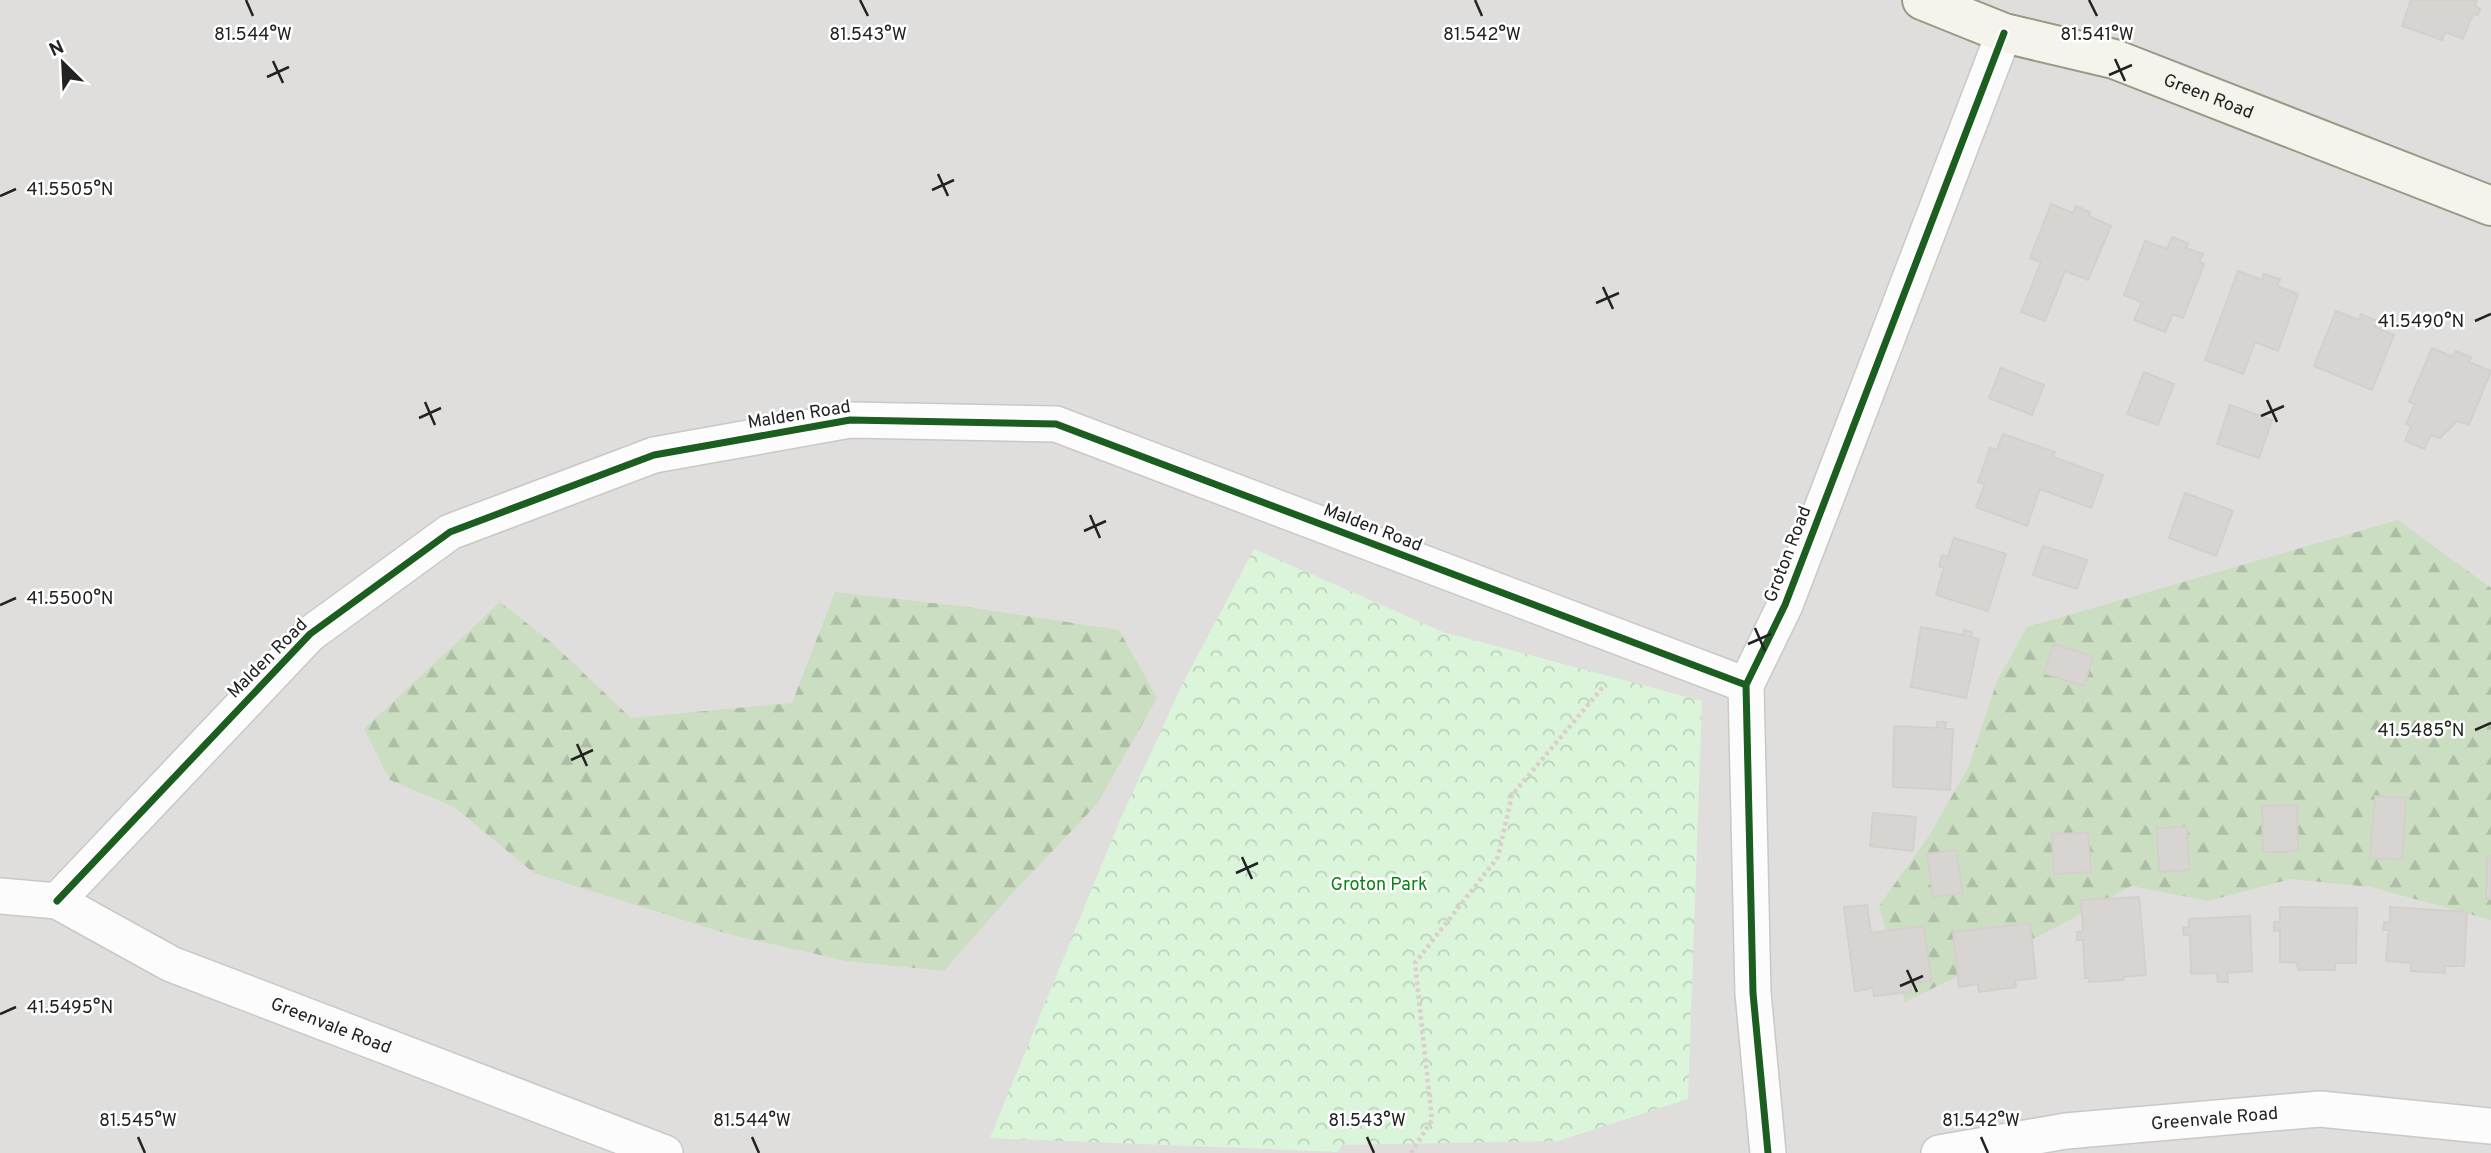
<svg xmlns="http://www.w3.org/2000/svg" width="2491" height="1153" font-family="Overpass,sans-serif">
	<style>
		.residential { fill: #dfdedc }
		.forest { fill: url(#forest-firs) }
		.park { fill: url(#park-crowns) }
		.building { fill: #d7d4d2; stroke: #d3d0cc; stroke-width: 2 }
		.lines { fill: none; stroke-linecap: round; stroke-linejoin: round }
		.street-casing { stroke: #c9c8c7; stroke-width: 38 }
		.secondary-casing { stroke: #999a82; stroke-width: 42 }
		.path { stroke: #dccecd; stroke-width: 4.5; stroke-dasharray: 3.5 3.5; stroke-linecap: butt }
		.street { stroke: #fdfcfc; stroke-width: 35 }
		.secondary { stroke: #f4f4ed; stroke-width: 38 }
		.cycleway-casing { stroke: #fff; stroke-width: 11 }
		.cycleway { stroke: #1b5e20; stroke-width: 7 }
		.ticks { fill: none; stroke: #222; stroke-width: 2.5 }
		.labels { text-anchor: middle; stroke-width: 5; stroke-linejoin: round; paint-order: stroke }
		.street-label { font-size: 18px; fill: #222; stroke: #fff }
		.park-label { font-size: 18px; fill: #0c8416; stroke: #fff }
		.ticks-label { font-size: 18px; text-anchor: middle; fill: #222; stroke: #fff; stroke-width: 5; stroke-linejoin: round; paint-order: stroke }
	</style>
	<defs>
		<pattern id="forest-firs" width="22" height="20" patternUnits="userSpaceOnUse" patternTransform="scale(1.75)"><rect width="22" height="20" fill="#cbdec1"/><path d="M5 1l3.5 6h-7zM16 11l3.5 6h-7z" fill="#aebea6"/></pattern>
		<pattern id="park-crowns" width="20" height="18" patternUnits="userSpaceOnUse" patternTransform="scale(1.75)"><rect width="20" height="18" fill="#daf5da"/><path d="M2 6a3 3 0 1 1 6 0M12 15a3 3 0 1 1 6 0" fill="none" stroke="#bbd2bb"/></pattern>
	</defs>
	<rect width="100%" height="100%" fill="#f0eeeb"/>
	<path class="residential" d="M0 0H2491V1153H0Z"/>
	<path class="forest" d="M2398 520 2491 588V920L2371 887 2291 879 2208 901 2131 886 2055 928 1905 1002 1879 906 1929 836 1969 766 1997 681 2027 627Z
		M835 592 968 607 1119 630 1157 698 1097 804 1008 898 944 971 846 961 728 934 534 873 454 807 390 780 364 729 500 602 552 643 631 718 792 703Z"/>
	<path class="park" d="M1254 549 1443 632 1702 701 1688 1099 1558 1141 1342 1145 1338 1152 990 1138 1120 820 1182 685Z"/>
	<path class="building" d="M2411 0H2477L2475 6 2480 9 2478 15 2473 14 2463 39 2445 32 2442 40 2402 26Z
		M2051 204 2073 213 2076 206 2090 212 2089 216 2111 226 2088 280 2065 271 2045 321 2021 312 2041 262 2030 258Z
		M2172 237 2188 243 2186 248 2203 254 2199 262 2204 264 2183 318 2173 314 2165 332 2134 320 2142 302 2124 295 2145 241 2167 249Z
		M2238 271 2262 280 2264 274 2280 279 2277 286 2298 294 2278 351 2255 342 2243 374 2205 360Z
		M2336 311 2359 320 2361 314 2378 321 2375 327 2394 335 2372 390 2314 366Z
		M2432 348 2453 357 2456 351 2471 357 2469 362 2491 371 2469 425 2457 421 2440 438 2431 435 2424 449 2405 441 2411 426 2406 424 2415 404 2409 402Z
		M2001 368 2044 385 2032 415 1989 398Z
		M2144 372 2174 384 2158 425 2127 414Z
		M2230 405 2272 420 2259 458 2217 444Z
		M2003 434 2055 452 2053 457 2103 475 2091 508 2040 489 2027 526 1976 507 1985 484 1978 482 1990 448 1997 450Z
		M2185 493 2233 511 2216 556 2169 538Z
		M1954 538 2006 554 1988 611 1936 595 1944 568 1939 566 1942 555 1948 557Z
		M2043 546 2087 560 2077 589 2033 575Z
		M1921 627 1963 635 1964 630 1972 632 1971 637 1979 639 1966 698 1911 687Z
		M2054 644 2093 657 2084 686 2044 673Z
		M1937 722H1946L1945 729H1953L1950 790 1893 787 1894 726 1937 728Z
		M2375 796 2406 798 2402 860 2370 858Z
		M2297 805 2298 851 2263 852 2262 806Z
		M1873 813 1916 817 1913 851 1870 846Z
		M2187 827 2189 870 2159 872 2157 828Z
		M2088 833 2091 872 2054 874 2052 834Z
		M1956 850 1963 893 1933 897 1927 854Z
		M2487 856H2491V899H2486Z
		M2139 897 2146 975 2123 977V980L2089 982V978H2085L2083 940H2077V932L2083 931 2081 900Z
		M1867 905 1871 933 1924 926 1931 981 1910 983 1911 992 1874 996 1873 988 1855 991 1844 907Z
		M2280 907 2357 908 2356 963H2335V970H2298L2297 963 2280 962V930L2274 931V922H2280Z
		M2390 907 2467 912 2464 966H2445V973L2411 971V963L2386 961 2389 930H2383L2384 922 2390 923Z
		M2250 916 2252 971 2227 973 2228 982H2218L2217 973 2191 974 2190 935H2184L2183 927H2189V919Z
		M2030 923 2036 978 2015 980 2016 987 1979 992 1978 984 1959 987 1953 932Z"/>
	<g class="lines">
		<g class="street-casing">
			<g id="street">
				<path id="s1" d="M0 896 57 901 171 964 665 1153"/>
				<path d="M57 901 310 634 450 532 654 455 850 420 1056 424 1746 685"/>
				<path d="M1768 1153 1753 993 1746 685 1785 605 2004 33"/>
				<path id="s2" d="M1939 1153 2066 1131 2320 1109 2491 1126"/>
			</g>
		</g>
		<g class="secondary-casing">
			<g id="secondary">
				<path id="s3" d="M1922 0 2004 33 2114 59 2491 206"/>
			</g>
		</g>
		<path class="path" d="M1411 1153 1432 1120 1415 963 1498 857 1512 795 1603 687"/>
		<use href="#street" class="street"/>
		<use href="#secondary" class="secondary"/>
		<g class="cycleway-casing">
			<path id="cycleway" d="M57 901 310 634 450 532 654 455 850 420 1056 424 1746 685
				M1768 1153 1753 993 1746 685 1785 605 2004 33"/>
		</g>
		<use href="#cycleway" class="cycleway"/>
	</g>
	<path class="ticks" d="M246 0 253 16M860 0 868 16M1475 0 1482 16M2089 0 2097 16M2115 59 2125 81M273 61 283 83M2109 75 2132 65M267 77 289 67M938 174 948 196M932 190 954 180M0 196 16 189M1603 287 1613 309M1596 303 1619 293M2475 321 2491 314M2267 400 2277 422M425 402 435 425M2261 416 2284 406M419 418 441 408M1090 515 1100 538M1084 531 1106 521M0 605 16 598M1755 628 1765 651M1748 644 1771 634M2475 730 2491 723M577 744 587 766M571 760 593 750M1242 857 1252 879M1236 873 1258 863M1907 970 1917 992M1900 986 1923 976M0 1014 16 1007M138 1137 145 1153M752 1137 759 1153M1367 1137 1374 1153M1981 1137 1988 1153"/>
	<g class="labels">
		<g class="street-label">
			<text dy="6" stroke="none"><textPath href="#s3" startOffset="303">Green Road</textPath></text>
			<text transform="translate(799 414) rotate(-9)" y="6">Malden Road</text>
			<text transform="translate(1373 527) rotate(21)" y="6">Malden Road</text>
			<text transform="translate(1787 554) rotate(-69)" y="6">Groton Road</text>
			<text transform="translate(267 658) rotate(-45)" y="6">Malden Road</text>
			<text dy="6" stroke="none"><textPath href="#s1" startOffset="359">Greenvale Road</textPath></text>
			<text dy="6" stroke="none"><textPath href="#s2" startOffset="278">Greenvale Road</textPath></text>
		</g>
		<g class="park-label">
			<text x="1379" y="890">Groton Park</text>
		</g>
	</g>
	<g class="ticks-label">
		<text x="253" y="40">81.544°W</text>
		<text x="868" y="40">81.543°W</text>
		<text x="1482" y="40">81.542°W</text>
		<text x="2097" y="40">81.541°W</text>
		<text x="70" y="195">41.5505°N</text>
		<text x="2421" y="327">41.5490°N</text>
		<text x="70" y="604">41.5500°N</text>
		<text x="2421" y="736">41.5485°N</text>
		<text x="70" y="1013">41.5495°N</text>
		<text x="138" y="1126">81.545°W</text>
		<text x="752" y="1126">81.544°W</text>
		<text x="1367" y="1126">81.543°W</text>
		<text x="1981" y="1126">81.542°W</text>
	</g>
	<g transform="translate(63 63) rotate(336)" stroke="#ffffff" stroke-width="5" paint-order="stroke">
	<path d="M0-5L12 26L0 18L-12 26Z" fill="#222222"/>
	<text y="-10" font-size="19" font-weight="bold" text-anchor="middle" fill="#222222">N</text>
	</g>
</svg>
